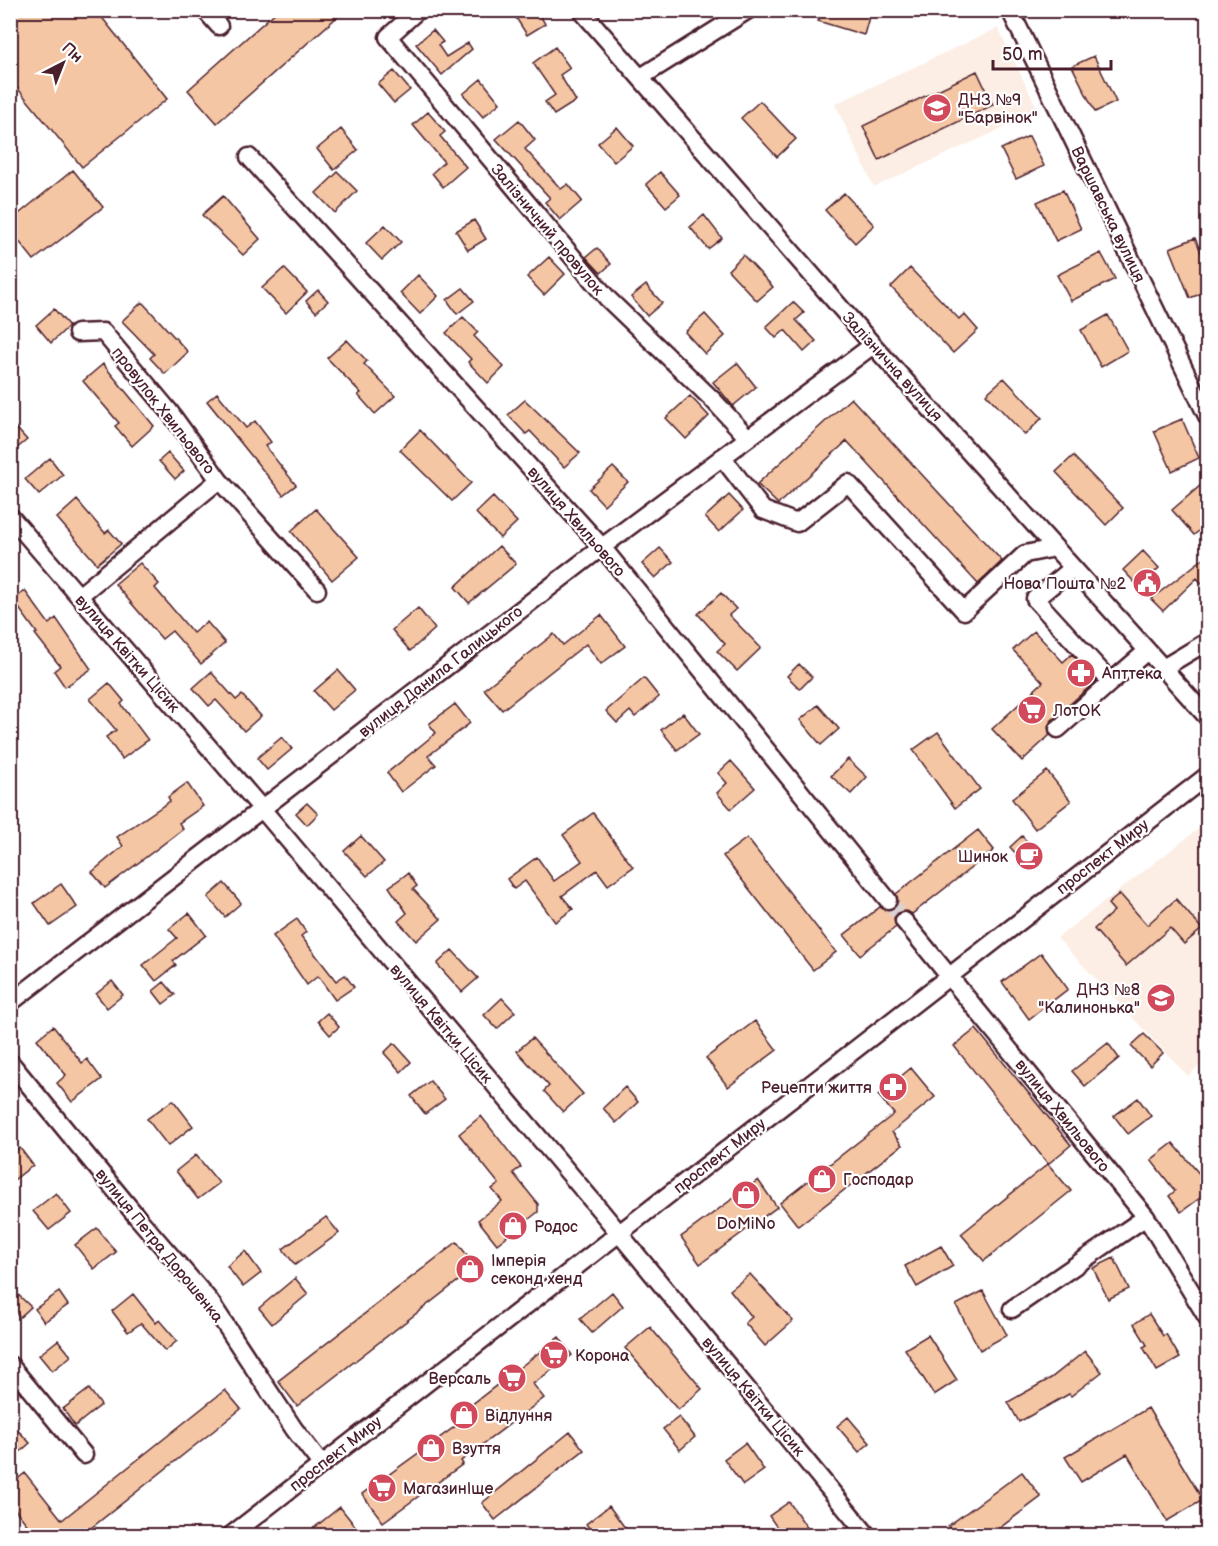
<svg xmlns="http://www.w3.org/2000/svg" width="1218" height="1546" font-family="'Balsamiq Sans',sans-serif">
	<style>
		.built { fill: #fceee4 }
		.building { fill: #f5c6a4; stroke: #4a1f2b; stroke-width: 1.5 }
		.lines { fill: none; stroke-linecap: round; stroke-linejoin: round }
		.minor-tunnel { stroke: #dbd2d5; stroke-width: 16; stroke-dasharray: 16 8; stroke-linecap: butt }
		.minor-casing { stroke: #4a1f2b; stroke-width: 21 }
		.minor { stroke: #fff; stroke-width: 16 }
		.labels { text-anchor: middle; stroke-width: 4.5; stroke-linejoin: round; paint-order: stroke }
		.poi-label { font-size: 16px; fill: #4a1f2b; stroke: #fff; text-anchor: start }
		.street-label { font-size: 16px; fill: #4a1f2b; stroke: #fff }
	</style>
	<rect width="100%" height="100%" fill="#fff"/>
	<filter id="ink" filterUnits="userSpaceOnUse"><feTurbulence type="fractalNoise" baseFrequency=".0167" numOctaves="2"/><feDisplacementMap in="SourceGraphic" scale="12" xChannelSelector="R" yChannelSelector="G"/><feConvolveMatrix kernelMatrix="1 2 1 2 8 2 1 2 1" color-interpolation-filters="sRGB"/></filter>
	<g filter="url(#ink)">
		<path class="built" d="M998 28 1039 112 874 187 835 104Z
			M1207 829V1059L1188 1076 1057 938 1197 830Z"/>
		<path class="building" d="M10 10H96L167 99 82 167 10 79Z
			M278 10H345L217 123 188 90Z
			M511 10H537L545 24 527 35Z
			M822 10H871L864 35 818 21Z
			M433 30 443 42 438 45 446 57 468 43 472 49 442 75 416 44Z
			M555 47 570 68 560 75 576 101 554 115 545 102 555 95 533 63Z
			M1094 56 1116 102 1095 112 1072 66Z
			M394 71 410 90 394 103 378 84Z
			M977 71 993 105 879 160 863 126Z
			M481 79 500 103 483 117 463 94Z
			M760 101 796 139 777 157 741 118Z
			M428 112 445 132 440 136 466 167 443 187 432 173 444 162 413 125Z
			M519 120 535 140 525 149 561 189 568 184 582 201 560 220 545 202 550 198 496 139Z
			M617 127 633 146 614 162 598 143Z
			M341 129 358 150 334 170 317 149Z
			M1029 136 1044 166 1016 179 1001 149Z
			M73 170 103 207 34 260 10 230V221Z
			M338 172 357 191 335 213 316 193Z
			M660 172 680 195 666 207 646 184Z
			M1063 190 1081 229 1056 241 1037 202Z
			M844 193 874 225 855 243 825 210Z
			M223 196 260 239 243 255 202 215Z
			M704 215 722 238 708 249 690 227Z
			M474 220 486 239 468 250 456 231Z
			M385 225 401 242 382 260 366 243Z
			M1195 238 1202 254 1208 252V291L1190 298 1170 248Z
			M597 248 611 264 601 273 586 257Z
			M1101 253 1115 279 1071 301 1057 275Z
			M743 255 773 287 757 301 728 270Z
			M549 257 565 274 544 295 527 277Z
			M284 268 307 292 286 313 262 288Z
			M910 268 959 319 964 314 978 330 953 353 891 287Z
			M418 275 438 296 420 314 400 293Z
			M646 285 662 303 647 316 631 297Z
			M463 288 474 301 457 314 447 300Z
			M318 290 328 301 316 312 306 301Z
			M142 302 188 352 165 374 150 358 154 354 122 321Z
			M793 302 804 313 796 320 816 341 804 352 785 330 776 338 766 327Z
			M54 309 69 326 51 343 36 325Z
			M705 314 725 336 705 354 685 332Z
			M1108 315 1128 351 1101 367 1081 330Z
			M463 317 478 332 474 336 504 367 488 383 468 362 471 359 446 333Z
			M347 340 367 361 364 364 395 396 375 414 358 395 361 393 327 358Z
			M737 363 756 387 733 406 713 382Z
			M103 364 154 426 132 446 115 426 119 423 83 381Z
			M1004 378 1042 418 1025 435 986 394Z
			M217 393 246 428 255 421 271 442 265 446 296 485 283 495 207 401Z
			M690 396 709 416 686 439 666 418Z
			M851 398 1002 561 978 584 847 441 778 504 757 484Z
			M525 400 580 453 564 467 530 431 526 434 508 415Z
			M1182 419 1199 458 1172 471 1154 431Z
			M10 421 27 440 10 454Z
			M420 430 471 483 452 501 400 450Z
			M168 453 184 471 175 479 159 461Z
			M1073 456 1123 508 1106 525 1056 472Z
			M50 458 63 475 39 495 25 479Z
			M613 467 628 482 604 505 589 489Z
			M1208 479V523L1194 535 1172 510Z
			M729 495 743 510 719 532 705 517Z
			M493 497 517 522 500 538 476 513Z
			M77 500 105 533 109 530 121 544 97 564 57 518Z
			M316 509 359 557 332 580 291 531Z
			M499 546 516 564 469 603 455 587Z
			M660 548 673 562 655 578 642 564Z
			M1143 551 1159 568 1139 587 1123 570Z
			M1208 555V591L1197 578 1163 611 1151 599Z
			M140 563 159 584 155 588 193 633 207 622 225 643 201 664 172 631 162 639 115 584Z
			M25 591 49 624 56 618 91 669 65 687 54 671 60 666 35 634 37 633 13 600Z
			M721 593 736 609 729 615 761 648 737 671 717 651 725 644 698 614Z
			M418 608 435 629 410 651 392 630Z
			M601 615 625 646 601 664 586 644 502 710 484 689 554 634 563 645Z
			M1034 631 1063 662 1072 654 1096 681 1051 721 1048 726 1050 735 1022 761 992 729 1043 682 1013 650Z
			M799 664 812 677 800 689 787 676Z
			M338 670 355 690 331 710 314 691Z
			M211 672 236 700 242 695 261 716 244 731 216 700 209 706 193 688Z
			M644 678 659 697 635 717 630 711 617 723 606 711Z
			M109 683 124 701 121 704 148 740 122 759 106 737 116 730 90 699Z
			M455 704 470 723 428 756 436 765 401 792 387 773 436 733 429 724Z
			M818 705 839 729 821 745 800 720Z
			M683 713 699 734 677 750 661 730Z
			M938 732 980 789 955 808 913 750Z
			M282 737 292 749 267 770 257 758Z
			M848 759 867 777 851 794 831 776Z
			M731 761 755 788 731 809 717 793 727 783 718 773Z
			M1047 771 1071 801 1035 829 1012 799Z
			M187 783 203 806 179 823 183 829 105 888 92 872 123 846 117 837 170 801 168 797Z
			M307 803 318 814 307 825 296 813Z
			M593 813 633 867 608 885 597 870 562 896 573 909 555 922 525 881 514 889 507 879 537 857 554 881 582 861 563 835Z
			M978 830 994 850 912 914 907 911 898 913 894 918 896 927 860 955 844 935 880 907 885 910 894 908 898 903 896 894Z
			M361 836 384 862 367 876 344 851Z
			M1022 836 1039 855 1027 866 1010 847Z
			M747 838 836 952 813 970 723 856Z
			M408 873 417 886 413 889 441 919 416 941 398 921 407 913 389 887Z
			M224 883 241 903 225 917 208 897Z
			M61 884 77 907 50 926 34 903Z
			M1120 894 1147 925 1176 899 1202 929 1184 944 1170 928 1126 966 1094 929 1114 911 1108 904Z
			M189 913 206 935 173 961 176 965 156 981 143 965 177 938 169 929Z
			M297 919 306 932 301 936 336 981 345 975 354 987 335 1000 318 976 307 985 273 936Z
			M452 950 478 978 462 992 437 964Z
			M1041 953 1068 989 1029 1019 1002 982Z
			M112 981 123 995 107 1008 96 994Z
			M164 982 175 995 163 1004 153 991Z
			M502 998 515 1012 497 1029 484 1015Z
			M327 1013 339 1027 330 1035 318 1021Z
			M755 1021 777 1050 728 1087 706 1058Z
			M53 1026 82 1063 87 1059 102 1079 72 1102 57 1083 66 1075 37 1039Z
			M976 1029 1071 1145 1048 1164 954 1046Z
			M1144 1034 1163 1053 1150 1066 1131 1046Z
			M532 1038 583 1094 563 1112 544 1091 549 1086 517 1051Z
			M394 1043 411 1062 401 1072 384 1053Z
			M1108 1043 1119 1058 1085 1086 1072 1071Z
			M911 1068 935 1097 892 1132 902 1145 798 1226 780 1203 894 1114 878 1095Z
			M430 1081 445 1099 425 1114 411 1096Z
			M625 1087 638 1102 616 1123 603 1108Z
			M1138 1098 1151 1116 1128 1134 1114 1116Z
			M173 1100 193 1126 168 1146 147 1119Z
			M481 1116 521 1167 513 1173 538 1204V1212L497 1244 478 1220 502 1201 492 1189 499 1184 459 1134Z
			M1173 1143 1208 1184V1192L1181 1212 1169 1196 1175 1191 1151 1160Z
			M20 1148 33 1165 10 1183V1155Z
			M196 1155 219 1183 198 1199 176 1171Z
			M1048 1164 1071 1191 984 1261 961 1234Z
			M758 1180 777 1207 700 1264 681 1237Z
			M56 1193 71 1213 49 1230 33 1211Z
			M326 1217 339 1233 295 1265 283 1249Z
			M97 1228 116 1252 94 1269 75 1245Z
			M457 1242 476 1267 297 1406 278 1381Z
			M941 1246 953 1266 917 1287 905 1266Z
			M245 1251 261 1273 243 1287 227 1266Z
			M1114 1258 1129 1289 1108 1299 1093 1268Z
			M750 1274 793 1321 765 1346 745 1323 752 1317 730 1290Z
			M295 1278 308 1294 272 1324 259 1308Z
			M10 1287 31 1307 20 1317 10 1308Z
			M983 1291 1007 1335 980 1350 956 1305Z
			M59 1292 68 1305 44 1322 35 1309Z
			M612 1292 623 1306 592 1333 580 1319Z
			M133 1294 156 1323 159 1320 177 1341 165 1351 141 1323 128 1332 112 1311Z
			M1149 1314 1163 1336 1166 1334 1180 1358 1157 1371 1143 1347 1147 1345 1134 1324Z
			M650 1327 702 1389 678 1410 625 1348Z
			M928 1335 957 1380 934 1395 905 1349Z
			M559 1337 572 1355 533 1384 544 1398 461 1461 463 1464 383 1522 362 1494 457 1425 453 1419Z
			M58 1340 71 1356 52 1371 39 1355Z
			M1085 1351 1102 1372 1071 1396 1069 1394 1019 1422 1008 1402 1051 1378Z
			M89 1389 101 1405 75 1426 63 1409Z
			M225 1390 241 1409 81 1536H36L10 1503V1485L25 1473 62 1520Z
			M1148 1408 1203 1500 1167 1521 1127 1454 1081 1482 1065 1457Z
			M679 1417 695 1437 680 1450 663 1429Z
			M848 1417 870 1443 859 1452 837 1426Z
			M10 1422 30 1443 10 1461Z
			M570 1432 584 1450 495 1520 482 1503Z
			M745 1443 764 1470 743 1485 724 1459Z
			M1022 1472 1041 1497 989 1536H955L948 1526Z
			M789 1502 813 1536H783L769 1516Z
			M609 1506 631 1536H595L586 1524Z
			M340 1507 363 1536H304Z"/>
		<g class="lines">
			<path class="minor-tunnel" d="M888 900 904 921"/>
			<g class="minor-casing">
				<path id="minor" d="M205 10 219 26
					M418 10 388 37 608 299 713 400 748 438
					M581 10 873 345 1208 718
					M1010 10 1208 418
					M641 77 748 10
					M249 157 602 547 888 900
					M77 333 103 332 169 411 219 480 317 590
					M722 457 763 510 797 523 848 483 964 611 1025 554 1055 548
					M10 516 262 809 600 1210 868 1536
					M79 596 219 480
					M1163 668 1208 641
					M1111 682 1147 651
					M1058 729 1111 682 1035 599 1073 568
					M904 921 1146 1217 1208 1319
					M10 1003 602 547 873 345
					M10 1062 138 1218 209 1300 294 1429 321 1464
					M1012 1309 1146 1217
					M10 1365 84 1455
					M230 1536 1208 775"/>
			</g>
			<use href="#minor" class="minor"/>
		</g>
	</g>
	<defs>
		<g id="school-disc" transform="scale(1.5)"><circle r="9.5" fill="#d1495b" stroke="#fff"/><path d="M0-5L7-2L0 1L-7-2ZM-4 1L0 2.5L4 1V4Q0 6-4 4Z" fill="#fff"/></g>
		<g id="civic-disc" transform="scale(1.5)"><circle r="9.5" fill="#d1495b" stroke="#fff"/><path d="M-.6-6.5H3V-4.5H.6V-3L4-1V1h2V6H-6V1h2V-1L-.6-3ZM-1.2 2.5V6h2.4V2.5Z" fill="#fff"/></g>
		<g id="pharmacy-disc" transform="scale(1.5)"><circle r="9.5" fill="#d1495b" stroke="#fff"/><path d="M-2-6h4v4h4v4h-4v4h-4v-4h-4v-4h4Z" fill="#fff"/></g>
		<g id="supermarket-disc" transform="scale(1.5)"><circle r="9.5" fill="#d1495b" stroke="#fff"/><path d="M-6-5.5h2.5l.6 2H6L4.5 2H-2.5L-4.4-4H-6ZM-1.5 3.2a1.3 1.3 0 1 0 .1 0ZM3 3.2a1.3 1.3 0 1 0 .1 0Z" fill="#fff"/></g>
		<g id="cafe-disc" transform="scale(1.5)"><circle r="9.5" fill="#d1495b" stroke="#fff"/><path d="M-5.5-4.5H6V0H3Q3 3.5 0 3.5H-2.5Q-5.5 3.5-5.5 0ZM3-3.2v2h1.7v-2ZM-6 4.5H4V6H-6Z" fill="#fff"/></g>
		<g id="shop-disc" transform="scale(1.5)"><circle r="9.5" fill="#d1495b" stroke="#fff"/><path d="M-5-2.5h2.3a2.7 3.5 0 0 1 5.4 0H5L5.5 6h-11ZM-1.5-2.5h3a1.5 2.3 0 0 0-3 0Z" fill="#fff"/></g>
	</defs>
	<g fill-rule="evenodd">
		<use href="#school-disc" x="937" y="108"/>
		<use href="#civic-disc" x="1147" y="583"/>
		<use href="#pharmacy-disc" x="1081" y="673"/>
		<use href="#supermarket-disc" x="1032" y="710"/>
		<use href="#cafe-disc" x="1029" y="856"/>
		<use href="#school-disc" x="1161" y="998"/>
		<use href="#pharmacy-disc" x="893" y="1087"/>
		<use href="#shop-disc" x="822" y="1179"/>
		<use href="#shop-disc" x="746" y="1195"/>
		<use href="#shop-disc" x="513" y="1226"/>
		<use href="#shop-disc" x="470" y="1269"/>
		<use href="#supermarket-disc" x="554" y="1355"/>
		<use href="#supermarket-disc" x="512" y="1378"/>
		<use href="#shop-disc" x="464" y="1415"/>
		<use href="#shop-disc" x="431" y="1448"/>
		<use href="#supermarket-disc" x="382" y="1488"/>
	</g>
	<g class="labels">
		<g class="poi-label">
			<text x="958" y="105">ДНЗ №9<tspan x="958" dy="18">"Барвінок"</tspan></text>
			<text x="1126" y="589" text-anchor="end">Нова Пошта №2</text>
			<text x="1102" y="679">Апттека</text>
			<text x="1053" y="716">ЛотОК</text>
			<text x="1008" y="862" text-anchor="end">Шинок</text>
			<text x="1140" y="995" text-anchor="end">ДНЗ №8<tspan x="1140" dy="18">"Калинонька"</tspan></text>
			<text x="872" y="1093" text-anchor="end">Рецепти життя</text>
			<text x="843" y="1185">Господар</text>
			<text x="746" y="1229" text-anchor="middle">DoMiNo</text>
			<text x="534" y="1232">Родос</text>
			<text x="491" y="1266">Імперія<tspan x="491" dy="18">секонд хенд</tspan></text>
			<text x="575" y="1361">Корона</text>
			<text x="491" y="1384" text-anchor="end">Версаль</text>
			<text x="485" y="1421">Відлуння</text>
			<text x="452" y="1454">Взуття</text>
			<text x="403" y="1494">МагазинІще</text>
		</g>
		<g class="street-label">
			<text transform="translate(1109 214) rotate(64)" y="6">Варшавська вулиця</text>
			<text transform="translate(548 229) rotate(50)" y="6">Залізничний провулок</text>
			<text transform="translate(893 366) rotate(48)" y="6">Залізнична вулиця</text>
			<text transform="translate(164 410) rotate(52)" y="6">провулок Хвильового</text>
			<text transform="translate(577 521) rotate(49)" y="6">вулиця Хвильового</text>
			<text transform="translate(128 653) rotate(49)" y="6">вулиця Квітки Цісик</text>
			<text transform="translate(440 671) rotate(-38)" y="6">вулиця Данила Галицького</text>
			<text transform="translate(1102 856) rotate(-38)" y="6">проспект Миру</text>
			<text transform="translate(442 1023) rotate(50)" y="6">вулиця Квітки Цісик</text>
			<text transform="translate(1063 1115) rotate(51)" y="6">вулиця Хвильового</text>
			<text transform="translate(719 1155) rotate(-38)" y="6">проспект Миру</text>
			<text transform="translate(160 1245) rotate(51)" y="6">вулиця Петра Дорошенка</text>
			<text transform="translate(754 1396) rotate(50)" y="6">вулиця Квітки Цісик</text>
			<text transform="translate(335 1453) rotate(-38)" y="6">проспект Миру</text>
		</g>
	</g>
	<rect width="1218" height="1546" fill="none" stroke="#fff" stroke-width="36"/>
	<rect x="18" y="18" width="1182" height="1510" fill="none" stroke="#4a1f2b" stroke-width="2" filter="url(#ink)"/>
	<g transform="translate(63 63) rotate(42)" stroke="#ffffff" stroke-width="4.5" paint-order="stroke">
	<path d="M0-4.5L10 22L0 15L-10 22Z" fill="#4a1f2b"/>
	<text y="-9" font-size="16" font-weight="bold" text-anchor="middle" fill="#4a1f2b">Пн</text>
	</g>
	<path d="M993 60v9h118v-9" fill="none" stroke="#4a1f2b" stroke-width="3"/>
	<text x="1002" y="60" font-size="18" fill="#4a1f2b" stroke="#ffffff" stroke-width="4.5" paint-order="stroke">50 m</text>
</svg>
